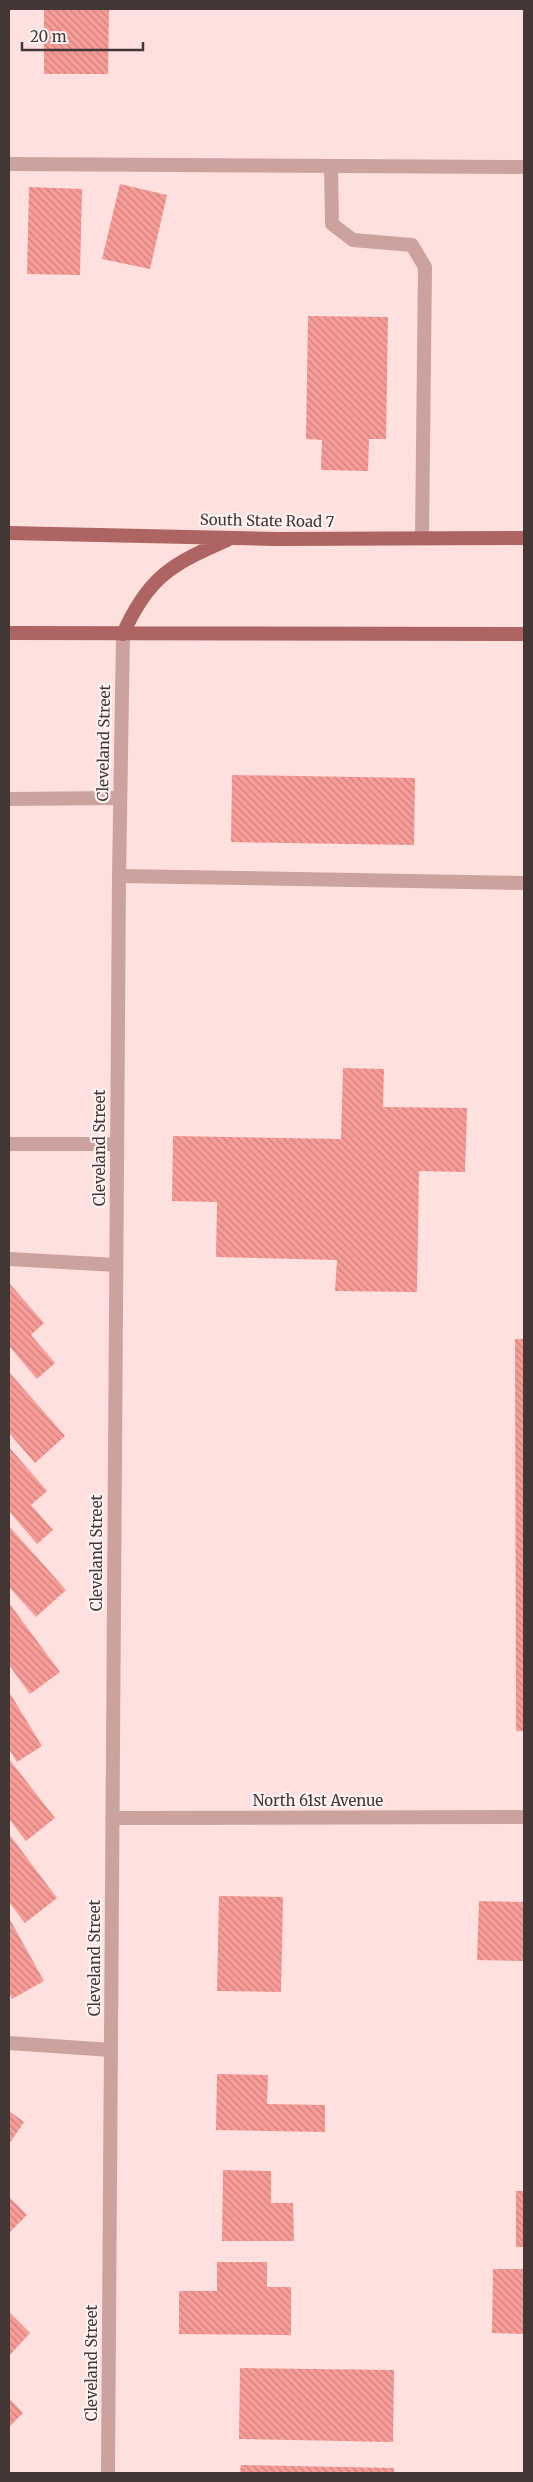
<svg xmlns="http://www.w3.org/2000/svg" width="533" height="2482" font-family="Merriweather,serif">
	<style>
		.building { fill: url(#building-back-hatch) }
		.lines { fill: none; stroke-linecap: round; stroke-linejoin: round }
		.service { stroke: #cca29f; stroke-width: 14 }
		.minor { stroke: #cca29f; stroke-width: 14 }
		.primary { stroke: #ad6462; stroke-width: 14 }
		.labels { text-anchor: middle; stroke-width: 4.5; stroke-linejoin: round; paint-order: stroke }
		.street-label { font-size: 15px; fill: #433736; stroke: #fff2f2 }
	</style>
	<defs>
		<pattern id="building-back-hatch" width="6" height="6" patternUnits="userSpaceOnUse" patternTransform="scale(1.25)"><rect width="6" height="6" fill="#f89c98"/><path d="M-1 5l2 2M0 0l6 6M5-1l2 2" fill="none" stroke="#ca807d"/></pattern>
	</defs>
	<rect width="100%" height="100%" fill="#fee0de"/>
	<path class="building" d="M44 9H109L108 74H44Z
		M120 184 167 195 150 269 102 259Z
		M29 187 82 189 80 275 27 274Z
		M308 316 388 317 386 439H369L368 471 321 470 322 440 306 439Z
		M232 775 415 778 414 845 231 842Z
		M343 1068 384 1069 383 1107 467 1108 465 1172 419 1171 417 1292 335 1291 337 1260 216 1257 217 1202 172 1201 173 1136 341 1139Z
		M9 1283 44 1323 31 1335 55 1363 37 1379 9 1346Z
		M515 1339H524V1731H516Z
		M9 1372 65 1436 35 1463 9 1433Z
		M9 1447 47 1491 31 1505 53 1530 37 1544 9 1511Z
		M9 1526 66 1590 36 1617 9 1587Z
		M9 1603 60 1672 30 1694 9 1665Z
		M9 1692 42 1746 17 1762 9 1749Z
		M9 1759 55 1818 26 1841 9 1819Z
		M9 1834 57 1898 25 1923 9 1902Z
		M219 1896 283 1897 281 1992 217 1991Z
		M479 1901 524 1902V1961L477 1960Z
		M9 1918 44 1981 12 1999 9 1993Z
		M217 2074 268 2075 267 2104 325 2105V2132L216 2130Z
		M9 2111 24 2122 9 2144Z
		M223 2170 271 2171V2203H293L294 2241H222Z
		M516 2191H524V2247H516Z
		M9 2197 27 2215 9 2233Z
		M217 2262H267V2287H291V2335L179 2334V2291H217Z
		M493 2269H524V2334L492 2333Z
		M9 2312 30 2333 9 2356Z
		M240 2368 394 2370 393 2442 239 2439Z
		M9 2398 23 2413 9 2427Z
		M241 2465 394 2468V2473H240Z"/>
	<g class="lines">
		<path class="service" d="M9 164 524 167
			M331 166 332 224 353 240 412 245 425 267 422 538
			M9 799 119 798
			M119 876 524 883
			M9 1144H117
			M9 1259 116 1265
			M9 2043 111 2050"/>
		<path class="minor" d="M112 1818 524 1817
			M108 2473 119 876 123 634"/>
		<path class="primary" d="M9 533 277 539 524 538
			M9 633 524 634
			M123 634C148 577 172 564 227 540"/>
	</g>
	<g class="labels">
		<g class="street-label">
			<text transform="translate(267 521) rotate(1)" y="5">South State Road 7</text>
			<text transform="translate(104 743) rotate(-89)" y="5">Cleveland Street</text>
			<text transform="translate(100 1148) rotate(-90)" y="5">Cleveland Street</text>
			<text transform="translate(97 1553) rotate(-90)" y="5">Cleveland Street</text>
			<text x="318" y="1806">North 61st Avenue</text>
			<text transform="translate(95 1958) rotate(-90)" y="5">Cleveland Street</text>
			<text transform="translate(92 2363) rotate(-90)" y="5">Cleveland Street</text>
		</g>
	</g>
	<rect width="533" height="2482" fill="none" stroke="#433736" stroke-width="20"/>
	<path d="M22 42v8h121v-8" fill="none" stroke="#433736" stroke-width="2.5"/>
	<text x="30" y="42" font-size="15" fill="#433736" stroke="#fff2f2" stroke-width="4" paint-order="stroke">20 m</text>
</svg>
